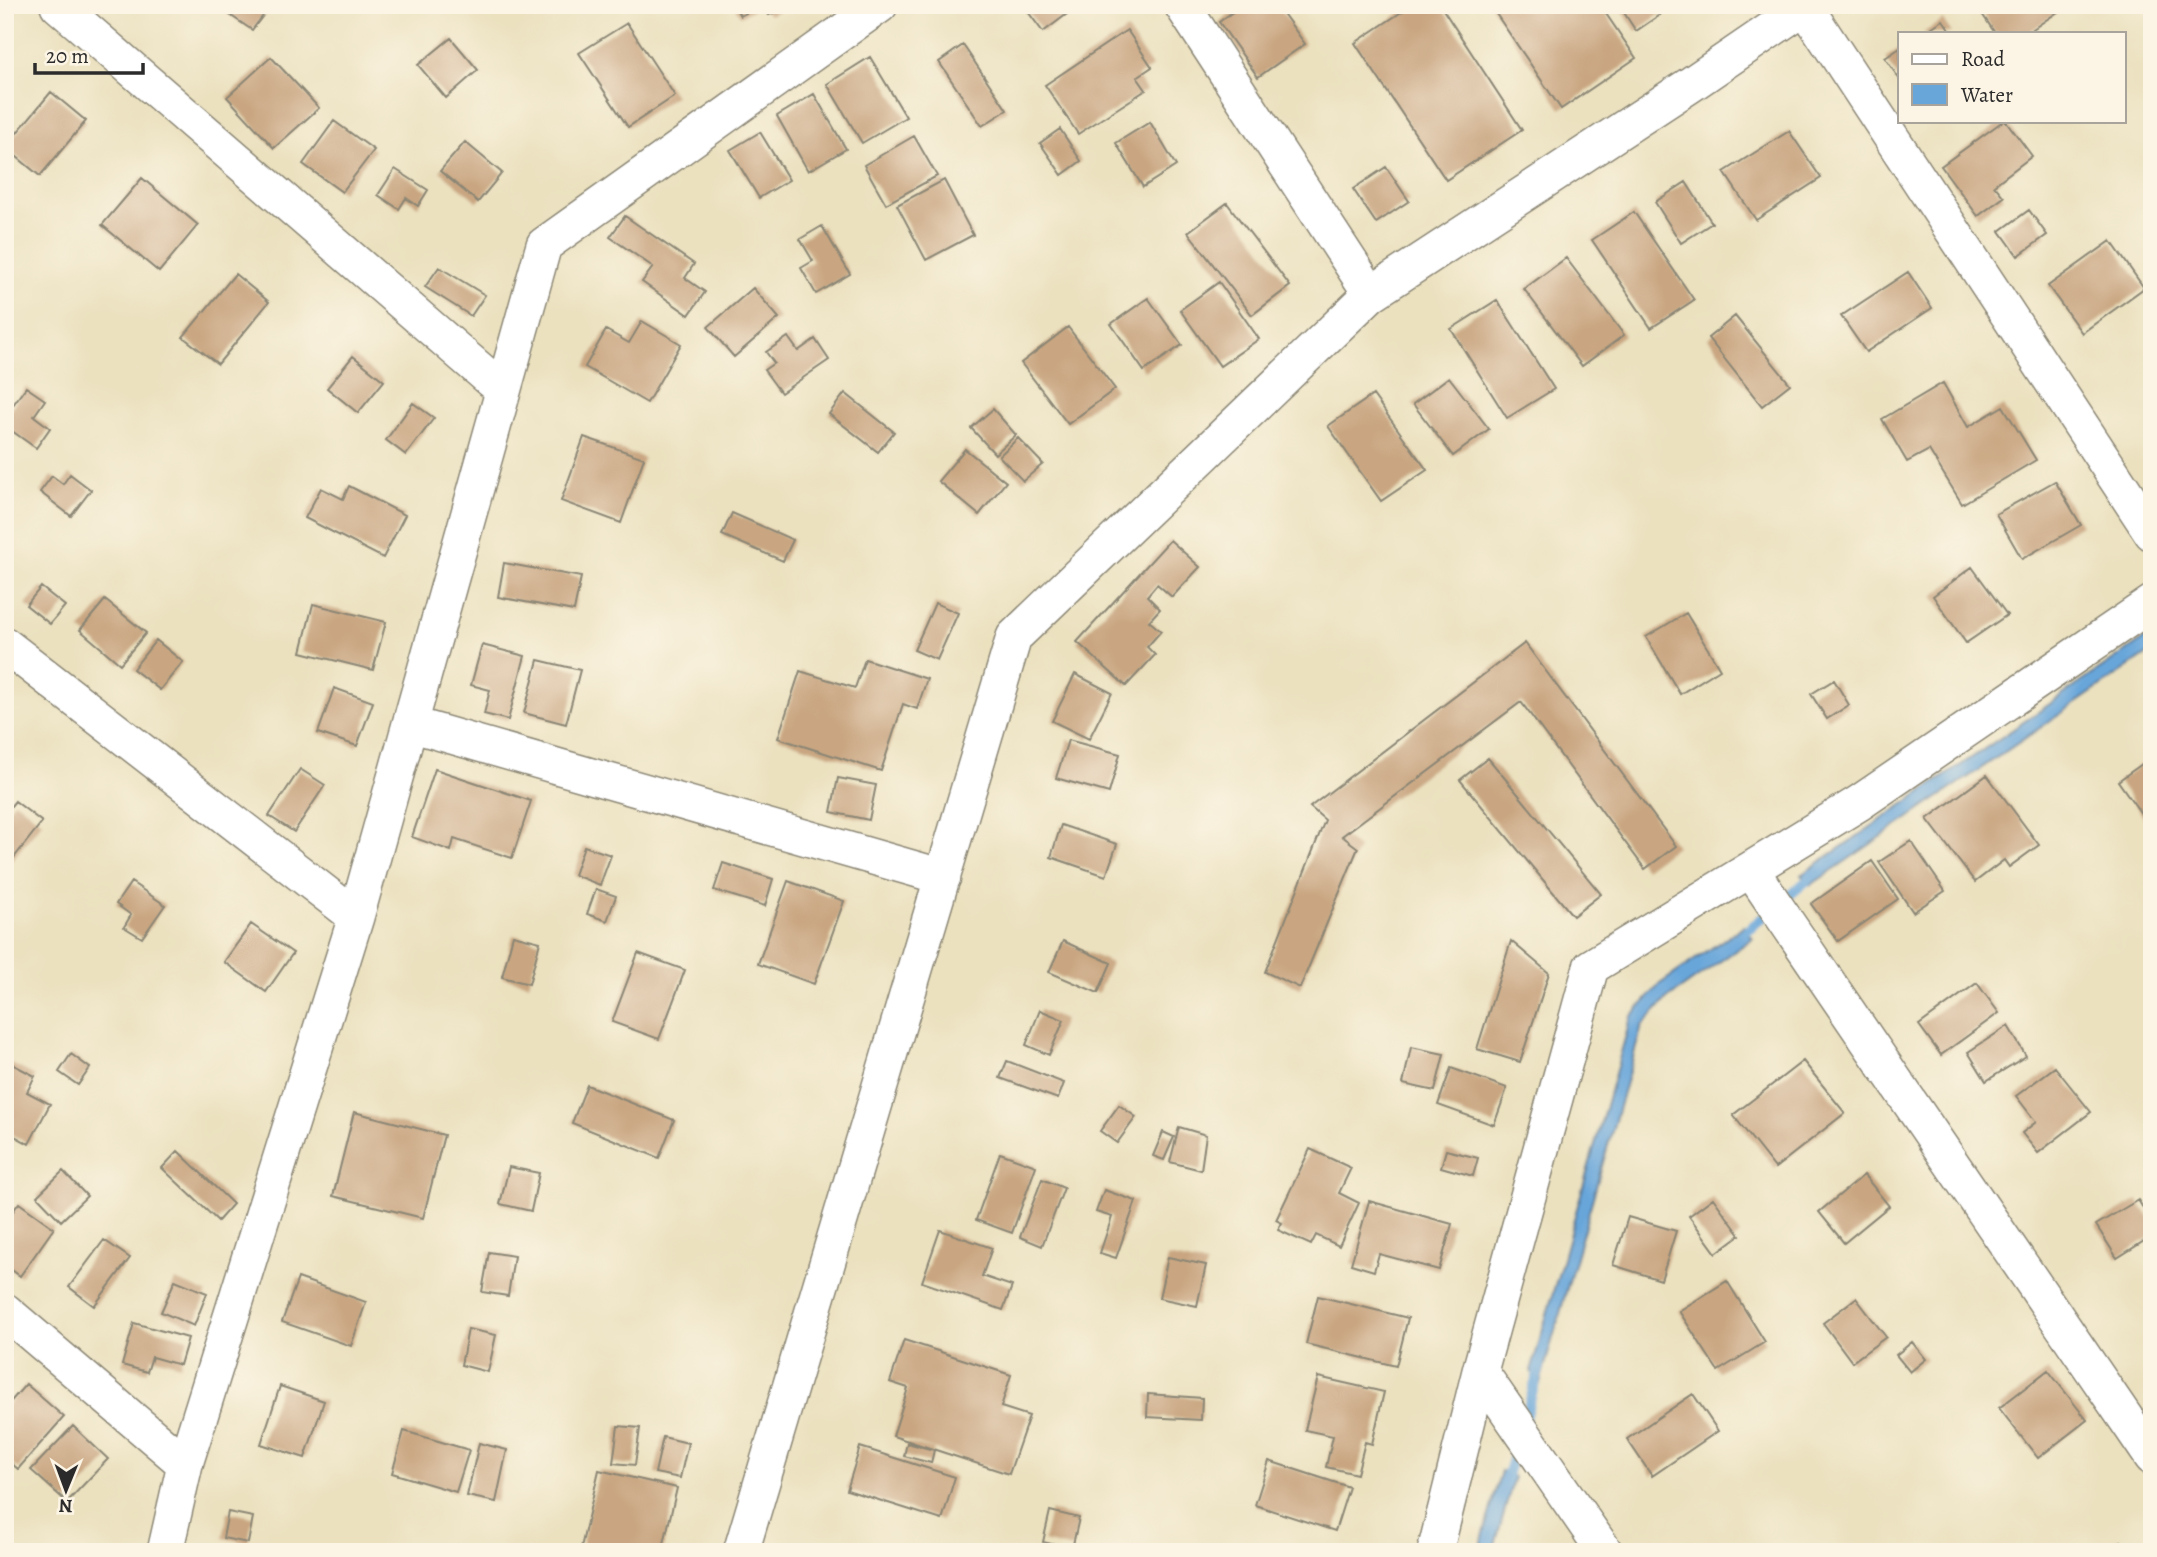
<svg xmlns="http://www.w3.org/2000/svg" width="2157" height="1557" font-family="Alegreya,serif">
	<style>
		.water { fill: #68a6da; stroke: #4a6882; stroke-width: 2 }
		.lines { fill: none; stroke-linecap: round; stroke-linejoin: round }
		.stream { stroke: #68a6da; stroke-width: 10 }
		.building { fill: #c9a681 }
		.minor-casing { stroke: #8b8675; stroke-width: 38 }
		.minor { stroke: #fff; stroke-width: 35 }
	</style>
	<rect width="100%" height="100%" fill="#fcf5e5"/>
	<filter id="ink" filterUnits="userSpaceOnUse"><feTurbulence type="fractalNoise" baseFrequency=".0143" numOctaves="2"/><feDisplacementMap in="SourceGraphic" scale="14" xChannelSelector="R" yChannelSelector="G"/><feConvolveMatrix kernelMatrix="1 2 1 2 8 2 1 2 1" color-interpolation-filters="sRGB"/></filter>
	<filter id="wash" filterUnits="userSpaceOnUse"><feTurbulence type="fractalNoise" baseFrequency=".00686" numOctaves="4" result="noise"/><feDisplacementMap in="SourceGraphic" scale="28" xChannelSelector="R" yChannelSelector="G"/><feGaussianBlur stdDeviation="1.57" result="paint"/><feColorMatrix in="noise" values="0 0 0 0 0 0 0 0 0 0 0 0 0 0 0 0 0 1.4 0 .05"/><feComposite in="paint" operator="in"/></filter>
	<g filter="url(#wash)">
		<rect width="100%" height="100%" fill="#ebe1bf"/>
		<path class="water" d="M2150 635 2152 638V651L1811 885 1801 875Z
			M1743 926 1753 938 1667 999 1642 1026 1540 1383 1531 1371 1631 1017 1660 984Z
			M1501 1471 1514 1477 1493 1552H1479Z"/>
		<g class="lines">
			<path class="stream" d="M1737 939 1816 873
				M1524 1421 1540 1366
				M1504 1485 1518 1440"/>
		</g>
		<g id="blocks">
			<path class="building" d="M233 5H254L265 13 252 30 227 13Z
				M734 5H791L769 15 761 6 740 16Z
				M1023 5H1079L1043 32Z
				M1242 5H1277L1305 44 1258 77 1219 22Z
				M1412 5H1440L1522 130 1446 180 1355 43Z
				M1490 5H1600L1636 58 1561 109Z
				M1619 5H1674L1636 31Z
				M1976 5H2068L2027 33H1995Z
				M1943 20 1952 33H1923Z
				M627 23 675 96 628 127 579 53Z
				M1127 30 1152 67 1137 77 1146 90 1078 134 1045 85Z
				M451 38 478 70 446 98 418 65Z
				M963 45 1007 110 982 126 939 62Z
				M1900 48V80L1885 58Z
				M271 57 319 108 274 148 227 97Z
				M870 57 906 117 862 143 827 84Z
				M51 92 86 121 40 176 5 147Z
				M814 94 846 149 808 171 777 116Z
				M334 121 374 150 342 192 303 164Z
				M2003 121H2006L2032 156 1994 185 2004 197 1978 216 1941 166Z
				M1150 122 1176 166 1143 187 1116 143Z
				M1060 129 1081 161 1062 175 1040 143Z
				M1789 131 1821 178 1756 220 1724 172Z
				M760 132 789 180 759 198 730 150Z
				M914 136 937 176 886 204 864 165Z
				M465 142 502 173 478 202 440 171Z
				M1386 167 1409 201 1376 223 1353 189Z
				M395 169 428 190 418 206 406 198 399 209 378 195Z
				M142 178 198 225 159 272 102 225Z
				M944 180 973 235 926 260 897 205Z
				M1686 182 1712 223 1681 243 1655 202Z
				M1227 203 1290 286 1252 315 1188 232Z
				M2029 210 2047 235 2018 256 2000 231Z
				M1634 212 1694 300 1651 328 1592 240Z
				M625 216 694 264 685 278 705 292 689 315 642 282 653 267 610 237Z
				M822 226 850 274 816 294 801 268 813 261 800 239Z
				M2111 241 2144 288 2082 333 2048 286Z
				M1566 258 1624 335 1582 366 1524 289Z
				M439 267 485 295 471 316 425 287Z
				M1908 272 1932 308 1866 352 1841 316Z
				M235 274 269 302 218 364 183 337Z
				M1219 282 1259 339 1220 366 1180 310Z
				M753 288 779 318 734 357 708 327Z
				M1148 298 1182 345 1144 371 1111 324Z
				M1497 300 1554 389 1507 418 1451 329Z
				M1735 316 1790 384 1762 406 1708 338Z
				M642 321 681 344 647 403 585 367 606 330 629 343Z
				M1068 327 1115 389 1068 424 1021 363Z
				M788 337 798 351 815 339 829 360 781 393 764 370 774 363 766 352Z
				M353 356 384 381 358 413 327 388Z
				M1449 377 1489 429 1453 456 1413 404Z
				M1943 383 1968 427 2003 406 2036 460 1962 504 1929 450 1907 462 1882 419Z
				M26 387 45 400 34 416 50 428 36 448 5 426V416Z
				M845 393 894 432 878 452 829 414Z
				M1373 395 1427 470 1381 501 1328 426Z
				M413 403 434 418 406 455 386 440Z
				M993 409 1016 435 995 454 971 428Z
				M584 437 644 458 621 523 561 501Z
				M1018 438 1043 464 1023 481 999 456Z
				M965 449 1006 482 979 515 938 481Z
				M70 474 91 490 71 516 40 492 52 476 63 484Z
				M2055 481 2081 525 2022 559 1996 514Z
				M349 486 405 515 383 558 305 518 321 488 343 499Z
				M732 513 793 540 783 561 722 535Z
				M1170 540 1200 567 1172 597 1157 584 1147 596 1160 609 1149 621 1161 631 1147 647 1155 655 1126 686 1077 642Z
				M504 563 581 577 574 611 498 597Z
				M1972 567 2007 615 1966 643 1933 596Z
				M41 587 65 606 50 624 26 605Z
				M105 600 146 633 120 664 80 630Z
				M935 603 958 613 937 660 914 650Z
				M313 604 386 622 373 670 301 652Z
				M1686 613 1720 669 1680 694 1646 637Z
				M156 640 183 662 160 690 133 669Z
				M1525 643 1676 846 1645 869 1521 702 1342 836 1358 848 1300 988 1265 972 1325 820 1310 807Z
				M482 645 525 656 508 720 484 714 490 690 471 685Z
				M865 659 927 679 917 709 903 704 881 771 778 738 800 671 855 688Z
				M538 660 580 670 566 724 524 713Z
				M1075 674 1112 693 1089 739 1052 721Z
				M1834 680 1849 705 1827 719 1811 694Z
				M334 688 373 702 357 746 318 733Z
				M1068 740 1120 754 1109 793 1056 778Z
				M2152 757V829L2118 781Z
				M1488 758 1601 894 1573 916 1460 780Z
				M300 769 325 785 294 832 269 816Z
				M435 769 531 801 512 858 454 839 451 851 412 837Z
				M1987 775 2039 845 2009 867 2004 860 1975 882 1927 819Z
				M838 778 876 785 869 820 831 812Z
				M15 801 42 822 5 869V813Z
				M1061 825 1117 844 1106 876 1051 857Z
				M1911 841 1945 891 1913 912 1879 862Z
				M584 846 611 855 600 885 574 875Z
				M1872 861 1898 899 1838 941 1811 904Z
				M723 863 773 879 765 906 714 890Z
				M788 881 844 901 814 984 758 964Z
				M131 882 165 905 142 938 124 927 131 915 116 904Z
				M596 889 616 896 607 921 587 914Z
				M251 924 293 953 266 992 224 962Z
				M513 935 540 942 529 984 502 977Z
				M1063 941 1111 963 1098 993 1049 972Z
				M1511 941 1549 973 1520 1062 1477 1049Z
				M638 953 685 970 659 1039 612 1022Z
				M1977 983 1999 1013 1941 1055 1919 1025Z
				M1040 1010 1064 1020 1049 1055 1026 1045Z
				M2008 1026 2026 1056 1986 1081 1968 1052Z
				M1411 1047 1444 1054 1435 1091 1403 1084Z
				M71 1054 90 1068 78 1085 59 1072Z
				M1007 1061 1064 1083 1058 1099 1000 1078Z
				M1803 1061 1845 1113 1775 1168 1733 1115Z
				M8 1062 35 1076 27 1092 50 1104 29 1144 5 1131V1068Z
				M2055 1067 2091 1112 2038 1153 2022 1133 2036 1122 2016 1096Z
				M1451 1068 1507 1088 1494 1125 1438 1105Z
				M587 1085 674 1120 659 1158 572 1123Z
				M1119 1105 1136 1117 1117 1143 1100 1131Z
				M354 1112 444 1135 423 1218 333 1196Z
				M1179 1127 1206 1135 1201 1170 1170 1162Z
				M1163 1132 1174 1137 1164 1160 1153 1156Z
				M1310 1149 1351 1168 1339 1193 1359 1203 1339 1246 1316 1235 1311 1245 1278 1230 1282 1223 1276 1220Z
				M1446 1150 1478 1158 1473 1176 1441 1167Z
				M178 1151 233 1204 218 1221 162 1168Z
				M1000 1153 1036 1166 1012 1233 976 1220Z
				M509 1167 539 1173 531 1211 500 1204Z
				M63 1171 87 1196 61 1221 37 1196Z
				M1864 1175 1889 1206 1844 1243 1819 1212Z
				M1042 1179 1064 1188 1042 1246 1020 1237Z
				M1104 1190 1136 1201 1116 1258 1100 1253 1112 1217 1096 1212Z
				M1713 1198 1740 1235 1716 1253 1689 1216Z
				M2138 1200 2152 1222V1236L2117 1258 2096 1225Z
				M1369 1201 1452 1224 1439 1270 1379 1254 1374 1271 1351 1264Z
				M19 1203 54 1228 20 1276 5 1265V1222Z
				M1628 1217 1676 1231 1661 1280 1613 1265Z
				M940 1230 992 1248 982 1276 1012 1286 1003 1310 922 1282Z
				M104 1240 130 1258 94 1306 69 1287Z
				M489 1252 514 1256 508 1296 482 1292Z
				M1168 1257 1206 1265 1197 1306 1159 1298Z
				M298 1278 366 1302 351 1346 282 1322Z
				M175 1280 207 1293 194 1326 161 1312Z
				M1727 1281 1765 1342 1718 1371 1679 1311Z
				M1318 1296 1408 1318 1396 1366 1306 1344Z
				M1856 1298 1886 1337 1852 1362 1823 1323Z
				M134 1323 188 1338 180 1365 152 1357 147 1372 122 1365Z
				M468 1329 496 1335 488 1372 461 1365Z
				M904 1340 1011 1375 1001 1407 1029 1416 1009 1474 893 1436 908 1388 890 1382Z
				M1912 1342 1926 1359 1910 1372 1896 1355Z
				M2048 1370 2087 1420 2038 1458 1999 1408Z
				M1318 1377 1384 1392 1372 1444 1365 1442 1357 1474 1326 1467 1333 1436 1305 1430Z
				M26 1384 64 1417 18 1469 5 1458V1408Z
				M280 1386 324 1401 305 1458 261 1444Z
				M1148 1394 1202 1398 1201 1420 1147 1417Z
				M1693 1394 1718 1431 1652 1476 1627 1439Z
				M73 1426 108 1459 67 1502 31 1470Z
				M618 1426 640 1428 635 1465 613 1463Z
				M404 1431 469 1450 456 1492 392 1473Z
				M663 1437 688 1443 680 1478 655 1473Z
				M479 1443 507 1450 496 1502 467 1496Z
				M907 1443 934 1450 931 1463 904 1456Z
				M860 1447 955 1477 942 1520 847 1490Z
				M1269 1461 1349 1487 1335 1531 1255 1505Z
				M599 1470 677 1488 662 1552H580Z
				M1050 1511 1079 1518 1072 1549 1043 1542Z
				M228 1512 253 1517 248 1543 223 1538Z
				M2121 1541 2130 1552H2106Z"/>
		</g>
	</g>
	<g filter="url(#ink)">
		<use href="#blocks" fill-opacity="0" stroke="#8b8675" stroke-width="2"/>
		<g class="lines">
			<g class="minor-casing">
				<path id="minor" d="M58 5 503 390
					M1182 5 1371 294
					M1804 5 2152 533
					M5 645 356 917
					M410 724 943 877
					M1751 870 2152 1457
					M5 1311 185 1464
					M1480 1371 1605 1552
					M165 1552 185 1464 356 917 544 245 880 5
					M741 1552 1014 637 1371 294 1690 85 1807 5
					M1435 1552 1480 1371 1591 967 1859 803 2152 603"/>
			</g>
			<use href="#minor" class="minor"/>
		</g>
	</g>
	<rect width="2157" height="1557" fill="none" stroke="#fcf5e5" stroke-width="28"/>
	<rect x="1898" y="32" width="228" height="91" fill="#fcf5e5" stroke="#a8a49b" stroke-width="2"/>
	<rect x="1912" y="54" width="35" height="10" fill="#ffffff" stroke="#a8a49b" stroke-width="2"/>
	<text x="1961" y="66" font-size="21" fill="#2b2b2b">Road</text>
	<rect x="1912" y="84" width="35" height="21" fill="#68a6da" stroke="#a8a49b" stroke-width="2"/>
	<text x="1961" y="102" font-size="21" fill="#2b2b2b">Water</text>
	<g transform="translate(66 1490) rotate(181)" stroke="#fcf5e5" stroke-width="5" paint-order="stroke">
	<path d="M0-5L12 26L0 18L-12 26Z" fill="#2b2b2b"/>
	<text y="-10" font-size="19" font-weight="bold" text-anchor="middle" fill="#2b2b2b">N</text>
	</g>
	<path d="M35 63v10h108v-10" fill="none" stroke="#2b2b2b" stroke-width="3.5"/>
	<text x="46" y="63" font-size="21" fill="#2b2b2b" stroke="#fcf5e5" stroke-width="5" paint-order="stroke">20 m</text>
</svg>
